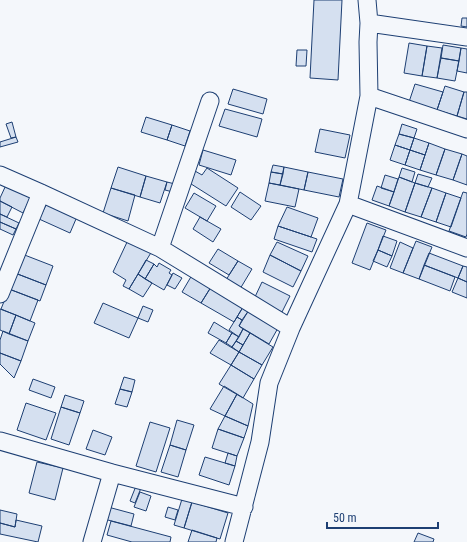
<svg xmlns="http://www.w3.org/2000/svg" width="467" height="542" font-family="'Roboto Condensed',sans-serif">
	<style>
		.building { fill: #d5e0f0; stroke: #1d3f73 }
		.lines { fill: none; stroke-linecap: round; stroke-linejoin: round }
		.minor-casing { stroke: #1d3f73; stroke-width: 19 }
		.minor { stroke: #f4f7fb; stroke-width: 17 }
	</style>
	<rect width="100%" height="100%" fill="#f4f7fb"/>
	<path class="building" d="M314 0H342L338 80 310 78Z
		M462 18H467V27L461 26Z
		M409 43 427 46 422 76 404 73Z
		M443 45 461 48 459 61 441 58Z
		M427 46 442 48 437 78 422 76Z
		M461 48 467 49V73L457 71Z
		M297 50H307L306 66H296Z
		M441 58 459 61 455 81 437 78Z
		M415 84 443 92 437 110 409 102Z
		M445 86 464 92 457 116 437 110Z
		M233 89 267 99 263 114 228 104Z
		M464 92H467V119L457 116Z
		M225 109 262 119 257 137 219 126Z
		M146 117 172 125 167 140 141 132Z
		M12 122 16 137 11 138 6 124Z
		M402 124 417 129 414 138 399 134Z
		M172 125 190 131 185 146 167 140Z
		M320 129 350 135 345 158 315 152Z
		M399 134 414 138 410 150 395 145Z
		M16 137 18 142 0 147V142Z
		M414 138 429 143 425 155 410 150Z
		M429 143 445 149 436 175 420 170Z
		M395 145 410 150 405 165 390 160Z
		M445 149 462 154 453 180 436 175Z
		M203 150 236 160 231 175 199 165Z
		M410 150 425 155 420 170 405 165Z
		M462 154 467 156V185L453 180Z
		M273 165 284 167 283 174 271 172Z
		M118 167 146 176 140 197 111 188Z
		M284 167 308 172 304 190 280 185Z
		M207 168 238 188 226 206 188 182 195 171 202 175Z
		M402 168 415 172 412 182 399 177Z
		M271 172 283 174 280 185 269 183Z
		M308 172 343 179 339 197 304 190Z
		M418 174 432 178 428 187 415 183Z
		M385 175 398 179 394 192 381 188Z
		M146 176 167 182 160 203 140 197Z
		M399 177 415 183 405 212 389 206Z
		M167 182 175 184 173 192 165 190Z
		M269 183 299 189 295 207 265 201Z
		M415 183 432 188 421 217 405 212Z
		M6 185 31 197 23 213 0 201V198Z
		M377 186 394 192 389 206 372 200Z
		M111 188 135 195 128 221 103 213Z
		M432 188 446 193 436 222 421 217Z
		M240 192 261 206 251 220 231 207Z
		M463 192 467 193V234L466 237 449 231Z
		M194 193 216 206 207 221 185 208Z
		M446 193 461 198 451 227 436 222Z
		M49 199 79 212 70 233 39 219Z
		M0 201 12 207 7 217 0 214Z
		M287 207 318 218 311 237 278 226Z
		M0 214 19 223 16 229 0 222Z
		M200 217 221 229 213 242 193 229Z
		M0 222 16 229 13 235 0 229Z
		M367 223 386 230 370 270 352 263Z
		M278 226 317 239 312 252 274 239Z
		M383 236 397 241 392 256 378 250Z
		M128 240 152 251 129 289 123 286 126 280 113 272Z
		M416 241 432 247 419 279 403 273Z
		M277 242 308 256 301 271 270 255Z
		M400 242 413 248 403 273 390 268Z
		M218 249 238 261 229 275 209 263Z
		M378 250 392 256 387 267 373 261Z
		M429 253 463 266 458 278 424 265Z
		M22 254 53 266 46 285 15 273Z
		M270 255 301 271 293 287 263 272Z
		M146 260 154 264 145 279 138 274Z
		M238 261 252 269 240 289 226 280Z
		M159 263 171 270 169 273 172 275 164 290 145 279 154 264 157 267Z
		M424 265 455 277 450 291 419 279Z
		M463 266 467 267V282L458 278Z
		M15 273 46 285 40 301 9 289Z
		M173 273 182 278 175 289 167 285Z
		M138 274 152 283 143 297 129 289Z
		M192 275 211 287 201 303 182 292Z
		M458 278 467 282V298L452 292Z
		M262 282 290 296 282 312 254 299Z
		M211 287 243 307 234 322 201 303Z
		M9 289 38 300 30 321 1 309Z
		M103 303 138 318 129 338 94 323Z
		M143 306 153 310 148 322 138 318Z
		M243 307 249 310 242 320 237 317Z
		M0 309 16 315 9 334 0 330Z
		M249 310 278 328 269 344 239 326Z
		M16 315 35 323 28 341 9 334Z
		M237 317 242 320 239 326 243 329 239 337 229 330Z
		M214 322 232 333 226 343 208 333Z
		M243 329 250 333 243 345 236 341Z
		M3 331 28 341 21 361 0 353V340Z
		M232 333 239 337 232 347 226 343Z
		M250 333 273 347 262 365 239 352Z
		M219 340 239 352 231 365 210 353Z
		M236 341 243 345 239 352 232 347Z
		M239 352 262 365 254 379 231 365Z
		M0 353 21 361 14 378 0 364Z
		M231 365 254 379 243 398 219 384Z
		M124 377 135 380 132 392 120 389Z
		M33 379 55 387 51 398 29 390Z
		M224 386 237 394 225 416 210 409Z
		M120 389 132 392 127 407 115 404Z
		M237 394 253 404 248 426 225 416Z
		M65 395 84 401 80 413 61 407Z
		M26 403 56 413 46 440 17 430Z
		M61 407 80 413 69 445 51 439Z
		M225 416 248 426 244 438 218 429Z
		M177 420 194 425 186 450 170 445Z
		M150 422 170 428 156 472 136 466Z
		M218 429 244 438 237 456 212 448Z
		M93 430 112 437 105 455 86 449Z
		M170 445 186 450 178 477 161 472Z
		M228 453 237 456 235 466 225 463Z
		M205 457 235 466 229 485 199 475Z
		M37 462 63 468 55 500 29 493Z
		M136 486 141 488 135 503 130 501Z
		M140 492 151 496 146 511 134 507Z
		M182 499 192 502 184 528 174 525Z
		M192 502 228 513 220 539 184 528Z
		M108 507 134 514 131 526 104 519Z
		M168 507 178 510 175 520 165 517Z
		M0 510 17 514 15 527 0 523Z
		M16 520 42 526 38 542 0 534V523L15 527Z
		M111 521 171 537 170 542H132L107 535Z
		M192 530 217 538 216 542H188Z
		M418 533 434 539 433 542H414Z"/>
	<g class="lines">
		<g class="minor-casing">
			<path id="minor" d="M369 23 467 37
				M369 96 467 129
				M0 175 41 193 160 248 291 328
				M348 204 467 248
				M160 248 210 101
				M0 294 41 193
				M0 441 112 473 244 507
				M92 542 112 473
				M234 542 260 442 269 383 291 328 348 204 369 96 368 42 369 23 367 0"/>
		</g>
		<use href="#minor" class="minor"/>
	</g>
	<path d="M327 522v6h111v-6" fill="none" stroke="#1d3f73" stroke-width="2"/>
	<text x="333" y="522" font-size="12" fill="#1d3f73" stroke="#f4f7fb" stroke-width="3" paint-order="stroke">50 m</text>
</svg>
